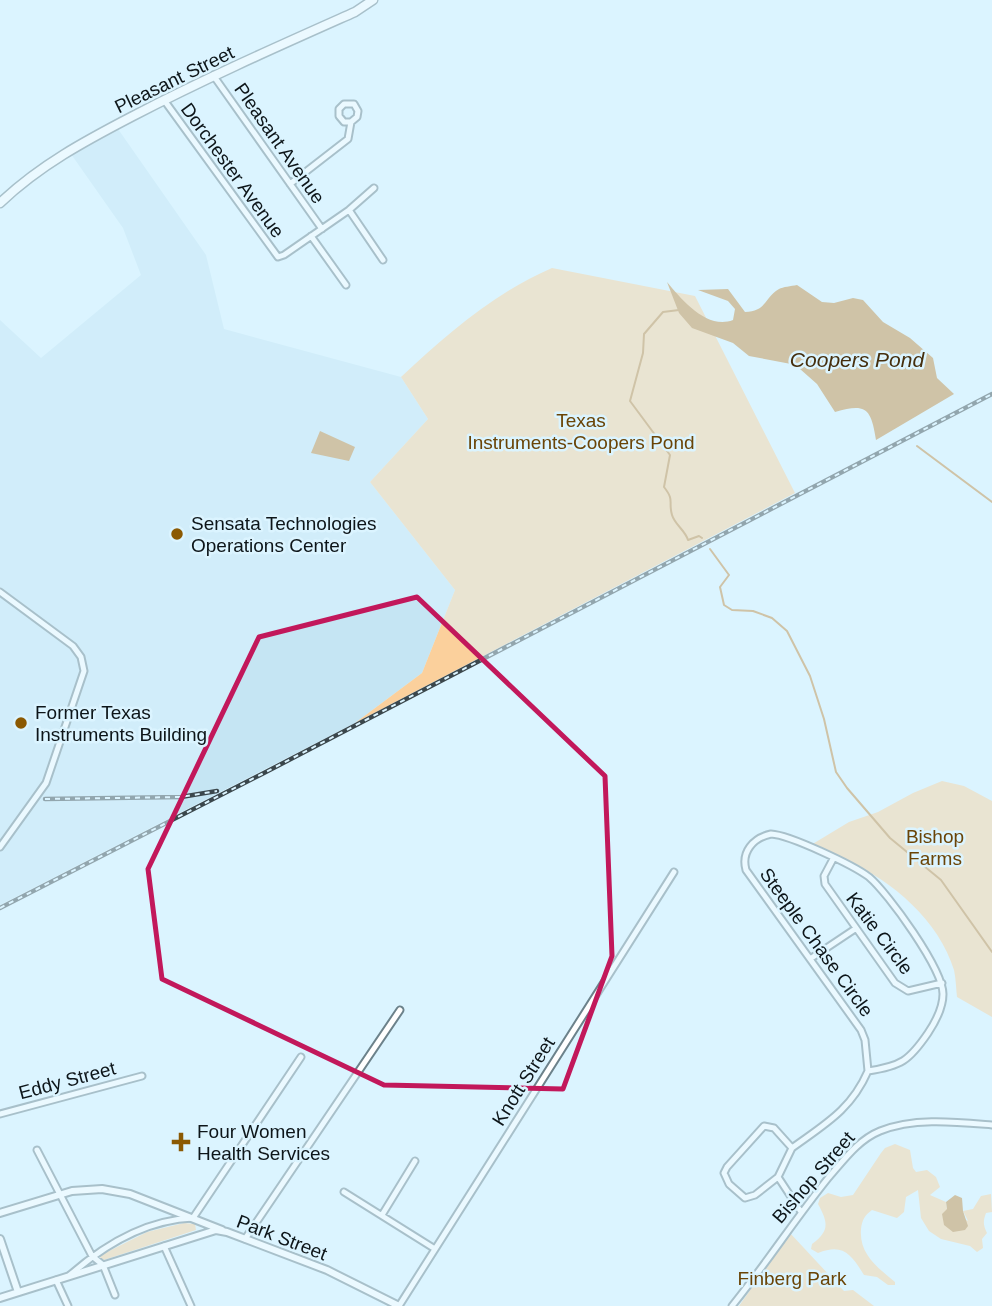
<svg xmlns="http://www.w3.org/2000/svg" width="992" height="1306" font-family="Helvetica,sans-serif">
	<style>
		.built { fill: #c5e5f3 }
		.green { fill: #fbd09c }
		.water { fill: #c0883d }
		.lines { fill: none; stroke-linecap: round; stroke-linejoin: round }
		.stream { stroke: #c0883d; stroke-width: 2 }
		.minor-casing { stroke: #6c828b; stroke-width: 9 }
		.major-casing { stroke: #6c828b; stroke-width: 10 }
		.highway-casing { stroke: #6c828b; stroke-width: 11 }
		.minor { stroke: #fff; stroke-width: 5 }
		.major { stroke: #fff; stroke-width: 6 }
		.highway { stroke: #fff; stroke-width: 8 }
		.rail-casing { stroke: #3b474c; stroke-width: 4.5 }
		.rail { stroke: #dbf4ff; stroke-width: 2; stroke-dasharray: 5; stroke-linecap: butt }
		.marked { fill: none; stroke: #c2185b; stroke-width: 5; stroke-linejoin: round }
		.poi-dot { fill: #8b5902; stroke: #dbf4ff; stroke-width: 2.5 }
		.labels { text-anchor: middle; stroke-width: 5; stroke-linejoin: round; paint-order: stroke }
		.street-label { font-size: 19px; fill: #0d1519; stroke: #dbf4ff }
		.park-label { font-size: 19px; fill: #6a4407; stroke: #dbf4ff }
		.poi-label { font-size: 19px; fill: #0d1519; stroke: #dbf4ff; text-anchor: start }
		.water-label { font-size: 21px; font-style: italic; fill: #452e0d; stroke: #dbf4ff }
	</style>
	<rect width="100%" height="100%" fill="#dbf4ff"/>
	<path class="built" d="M118 129 206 255 224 329 401 377 428 419 370 482 455 590 422 673 355 723 0 905V320L41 358 141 275 123 228 71 154Z"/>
	<path class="green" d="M552 268 695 296 795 493 355 723 422 673 455 590 370 482 428 419 401 377C446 335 494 293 552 268Z
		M942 781 964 786 992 801V1017L957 997C956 989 956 979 954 970 939 921 893 881 847 861 834 855 819 852 806 848L849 822 878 812 913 793Z
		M895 1144 910 1150 913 1168 916 1172 927 1170 936 1177 940 1187 930 1195 946 1202 947 1209 968 1221 963 1211 973 1209 981 1196 991 1194 992 1212 986 1213C983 1221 983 1225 987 1233L982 1239 983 1248 977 1252 970 1246 941 1239 929 1231 921 1218 918 1190 906 1197 904 1212 897 1218 872 1210C865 1215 862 1220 861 1229 859 1254 877 1267 895 1282V1285H888L877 1277 864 1275C851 1254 843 1243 818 1253L811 1249 812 1244C830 1231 828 1222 818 1204L820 1198 828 1193 841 1197 853 1195 881 1153 885 1148Z
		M184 1223 195 1224 196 1230 104 1260 100 1258 101 1255 147 1232Z
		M790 1233 844 1291 853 1290 874 1306H739Z"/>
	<path class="water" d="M667 282C682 300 707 330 733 320L735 309 728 301 698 290 728 289 745 312C767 311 764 298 779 289 783 287 791 286 797 285L822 302 834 303 853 298 863 300 883 322 910 338 933 358 937 378 954 394 876 440C871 408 866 403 835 412L817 384 800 369 791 364 749 356 733 343 692 328 679 313Z
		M320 431 355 447 349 461 311 453Z
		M955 1195 962 1198 963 1211 968 1226 965 1230 953 1232 944 1225 942 1214 947 1209 946 1202Z"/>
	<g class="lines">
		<path class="stream" d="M679 310 663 312 644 334 643 353 630 401 670 455 664 487C675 501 668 501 672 515 675 525 685 530 688 540L699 536 702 538
			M917 446 992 502
			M710 549 729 575 720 587 724 605 732 610 753 611 772 618 787 631 810 676 824 719 836 772 847 788 890 838 941 880 992 952"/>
		<g class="minor-casing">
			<path id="minor" d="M213 75 322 229
				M164 100 278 257 284 255 349 210 374 188
				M290 184 348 139 351 122 357 117 358 111 354 104H344L339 109V116L344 122H351
				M349 210 383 260
				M311 236 346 285
				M0 592 73 646 81 657 84 671 46 783 0 847
				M771 834C790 835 853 865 869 877 888 893 943 969 943 994 943 1008 936 1021 928 1033 909 1061 901 1066 868 1071L865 1040 861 1030 746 870C741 852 753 838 771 834Z
				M833 859 824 876 825 884 895 983 908 991 942 983
				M810 959 855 929
				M0 1114 142 1076
				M37 1150 92 1256 103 1265 115 1295
				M778 1177 755 1195 745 1198 729 1184 724 1173 727 1167 764 1126 774 1128 792 1148
				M344 1192 435 1249
				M801 1212 778 1177 792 1148C825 1124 851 1110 868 1071
				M382 1215 415 1161
				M245 1239 400 1010
				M164 1246 191 1306
				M70 1275C103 1246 146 1220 193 1218L301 1057
				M56 1280 68 1306
				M399 1306 674 872
				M732 1306C766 1264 795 1219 829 1177 844 1160 858 1140 880 1131 914 1117 957 1122 992 1125"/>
		</g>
		<g class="major-casing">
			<path id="major" d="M0 1213 72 1191 102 1189 130 1194 222 1230
				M0 1239 18 1292
				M0 1298 216 1230 227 1232 327 1270 399 1306"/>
		</g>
		<g class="highway-casing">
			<path id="highway" d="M0 203C40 165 85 141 133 116 206 78 281 45 355 12L373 0"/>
		</g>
		<use href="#minor" class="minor"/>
		<use href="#major" class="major"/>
		<use href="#highway" class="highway"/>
		<g class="rail-casing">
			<path id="rail" d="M45 799 181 797 217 791
				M0 908 262 774 992 394"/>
		</g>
		<use href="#rail" class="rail"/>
	</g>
	<path d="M0 0H992V1306H0ZM417 597 605 776 612 956 563 1089 384 1085 162 979 148 869 259 637Z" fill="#dbf4ff" fill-opacity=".55" fill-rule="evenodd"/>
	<path class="marked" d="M417 597 605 776 612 956 563 1089 384 1085 162 979 148 869 259 637Z"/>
	<g class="poi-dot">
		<circle cx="177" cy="534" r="7"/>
		<circle cx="21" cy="723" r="7"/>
		<path d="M177.5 1131.5h7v7h7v7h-7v7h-7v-7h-7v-7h7z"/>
	</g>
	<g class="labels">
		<g class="street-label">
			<text transform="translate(174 79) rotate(-26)" y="7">Pleasant Street</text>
			<text transform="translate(280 143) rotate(55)" y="7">Pleasant Avenue</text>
			<text transform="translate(233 170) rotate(54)" y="7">Dorchester Avenue</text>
			<text transform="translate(880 933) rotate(53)" y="7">Katie Circle</text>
			<text transform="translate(817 942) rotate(54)" y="7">Steeple Chase Circle</text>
			<text transform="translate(67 1080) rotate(-15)" y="7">Eddy Street</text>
			<text transform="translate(523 1081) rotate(-58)" y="7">Knott Street</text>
			<text transform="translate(813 1177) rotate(-49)" y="7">Bishop Street</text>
			<text transform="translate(282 1237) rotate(21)" y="7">Park Street</text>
		</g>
		<g class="park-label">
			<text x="581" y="427">Texas<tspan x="581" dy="22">Instruments-Coopers Pond</tspan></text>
			<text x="935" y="843">Bishop<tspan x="935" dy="22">Farms</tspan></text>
			<text x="792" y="1285">Finberg Park</text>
		</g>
		<g class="poi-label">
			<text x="191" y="530">Sensata Technologies<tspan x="191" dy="22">Operations Center</tspan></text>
			<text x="35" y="719">Former Texas<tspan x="35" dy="22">Instruments Building</tspan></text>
			<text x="197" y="1138">Four Women<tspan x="197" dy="22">Health Services</tspan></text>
		</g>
		<g class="water-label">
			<text x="857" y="367">Coopers Pond</text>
		</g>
	</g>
</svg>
